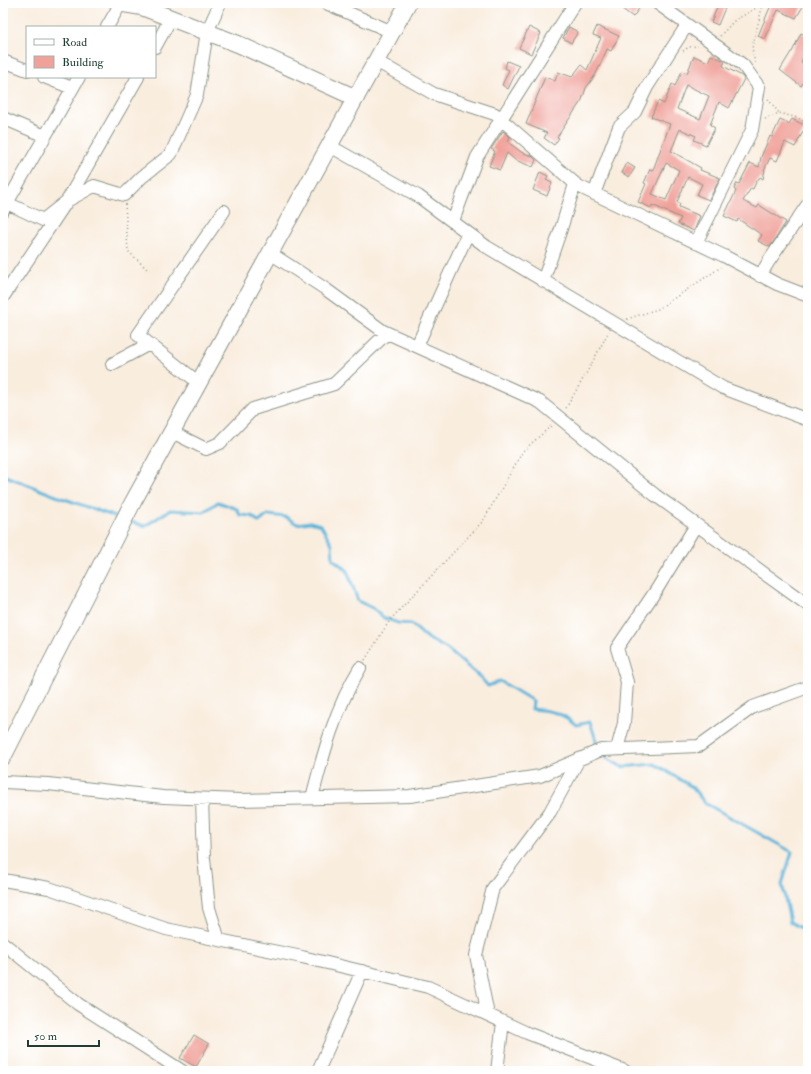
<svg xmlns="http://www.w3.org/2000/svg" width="811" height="1074" font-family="'IM FELL Double Pica',serif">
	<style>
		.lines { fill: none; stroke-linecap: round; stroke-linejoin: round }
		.stream { stroke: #5eb5db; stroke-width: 3 }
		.building { fill: #f0a19a; fill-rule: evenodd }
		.minor-casing { stroke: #8c9589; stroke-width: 14 }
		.major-casing { stroke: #8c9589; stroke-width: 18 }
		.path { stroke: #8c9589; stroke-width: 1.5; stroke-dasharray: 1 3; stroke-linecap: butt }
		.minor { stroke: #fff; stroke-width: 12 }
		.major { stroke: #fff; stroke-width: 16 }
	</style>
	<rect width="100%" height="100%" fill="#fff"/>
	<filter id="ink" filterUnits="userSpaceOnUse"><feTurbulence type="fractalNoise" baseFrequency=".025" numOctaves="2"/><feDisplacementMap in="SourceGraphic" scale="8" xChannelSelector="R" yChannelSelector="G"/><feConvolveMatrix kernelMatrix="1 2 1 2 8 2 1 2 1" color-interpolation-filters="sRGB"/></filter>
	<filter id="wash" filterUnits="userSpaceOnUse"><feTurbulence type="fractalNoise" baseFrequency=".012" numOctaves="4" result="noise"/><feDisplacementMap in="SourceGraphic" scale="16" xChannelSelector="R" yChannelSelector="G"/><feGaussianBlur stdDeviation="0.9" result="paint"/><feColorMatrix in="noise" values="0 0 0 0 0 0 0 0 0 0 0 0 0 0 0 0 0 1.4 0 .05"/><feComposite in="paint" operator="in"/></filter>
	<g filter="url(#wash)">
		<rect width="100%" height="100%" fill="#f9edde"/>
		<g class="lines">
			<path class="stream" d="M3 475 56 496 119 518
				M128 521 145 526 170 510 204 512 218 502 237 509 240 515 252 516 259 522 268 515 286 517 297 524 310 522 321 525 332 544 333 559 347 570 358 601 374 609 384 618 398 623 411 624 427 638 447 649 481 678 488 686 500 681 533 701 532 709C551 711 562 712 576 725L590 722 596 740V749
				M600 754 622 767 655 764 692 787 705 803 792 852 782 884 790 922 808 932"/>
		</g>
		<g id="blocks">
			<path class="building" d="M614 3H643L633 17Z
				M719 3H727L718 25 711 22Z
				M766 3H805L796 18 778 10 765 39 758 36 771 5Z
				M597 26 619 36 611 51 607 49 596 74 586 88 582 100 557 137 559 138 554 145 544 138 547 133 526 124 545 77 555 81 558 72 572 77 581 65 587 70 601 38 593 35Z
				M529 27 541 33 531 54 519 48Z
				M569 27 578 32 571 43 563 38Z
				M801 33 808 36V46L801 62 808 65V76L801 86 780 70 791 52H792Z
				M711 55 725 61 723 66 742 76 744 79 729 108 719 102 710 125 715 128 706 145 694 140 696 136 680 129 671 151 701 168 700 170 720 178 709 200 697 195 702 184 688 177 677 202 680 204 679 207 700 216 694 231 678 224 681 218 652 205 651 208 638 202 646 184 644 183 650 169 653 170 670 124 651 117 658 101 664 104 672 84 675 86 682 71 687 73 694 56 708 62ZM686 85 709 96 700 119 677 109ZM666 163 679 170 666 200 652 194Z
				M507 61 519 66 508 89 502 85 509 70 505 68Z
				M792 119 806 126 795 147 785 142 777 161 770 158 764 170H765L763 179 760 177 758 180H757L753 189 751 188 743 201 757 208 759 205 786 222 770 247 758 241 762 235 738 219 737 222 724 216 736 191 734 189 737 183 739 184 750 163 759 167 761 157 770 136 772 137 780 120 789 124Z
				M503 131 510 137 508 142 521 152 532 156 536 160 533 167 515 160 507 153 500 170 489 166 495 151 491 149Z
				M627 163 635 168 629 177 622 173Z
				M540 172 548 176 546 180 552 183 547 196 533 190Z
				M194 1035 209 1044 196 1067 180 1058Z"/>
		</g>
	</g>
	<g filter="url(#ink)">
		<use href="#blocks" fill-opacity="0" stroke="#8c9589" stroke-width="1"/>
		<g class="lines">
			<g class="minor-casing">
				<path id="minor" d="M326 3 392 32
					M657 3 743 65 759 87 752 130 696 243
					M107 27 121 3
					M155 47 171 18
					M3 61 27 70
					M376 61 434 94 495 114 578 186 724 256 777 284 808 296
					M44 77 72 88
					M3 118 45 136
					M330 146 418 196 487 247 723 388 808 420
					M594 194 619 127 635 112 647 87 687 25
					M7 203 43 220 67 201 94 186 124 195 142 177 171 154 197 95 207 32 220 3
					M3 210 79 77
					M453 221 477 157 575 3
					M270 253 324 288 383 331 540 402 655 495 808 605
					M760 276 769 261 808 204
					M543 281 561 229 575 184
					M3 297 67 201 138 77
					M417 346 468 233
					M112 364 149 344
					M199 383 138 335 224 211
					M172 432 206 449 220 443 253 409 334 384 387 333
					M617 749 624 723 627 682 617 648 657 589 696 525
					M3 782 48 784 163 797 240 800 410 796 540 776 601 750 699 746 753 707 808 687
					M312 798C323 754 336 707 360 668
					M202 799 204 858 209 908 219 940
					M3 880 49 888 166 929 302 957 428 987 527 1033 625 1071
					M3 943 78 1004 182 1071
					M488 1015 476 955 493 888 550 812 579 759
					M318 1071 362 971
					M497 1071 503 1022"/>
			</g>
			<g class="major-casing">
				<path id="major" d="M118 3 142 7 238 44 356 98
					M3 757 133 502 408 3"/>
			</g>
			<path class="path" d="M720 36 734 21 763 4
				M683 51 689 47 698 46
				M755 63 752 48 763 4
				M768 99 779 113
				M765 119 779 113 798 118 808 123
				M125 204 128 251 149 271
				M627 319 658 309 721 267
				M566 408 587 372 609 331
				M365 660 390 620 483 521 523 451 552 425"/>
			<use href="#minor" class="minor"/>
			<use href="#major" class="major"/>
		</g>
	</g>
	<rect width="811" height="1074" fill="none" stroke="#fff" stroke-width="16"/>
	<rect x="26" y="26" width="130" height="52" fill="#ffffff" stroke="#a5b1ae"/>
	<rect x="34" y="39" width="20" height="6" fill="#ffffff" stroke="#a5b1ae"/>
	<text x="62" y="46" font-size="12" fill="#1f3d34">Road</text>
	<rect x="34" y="56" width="20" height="12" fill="#f0a19a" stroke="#a5b1ae"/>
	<text x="62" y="66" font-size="12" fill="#1f3d34">Building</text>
	<path d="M28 1040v6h71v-6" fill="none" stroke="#1f3d34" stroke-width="2"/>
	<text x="34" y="1040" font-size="12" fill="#1f3d34" stroke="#ffffff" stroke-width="3" paint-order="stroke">50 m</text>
</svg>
